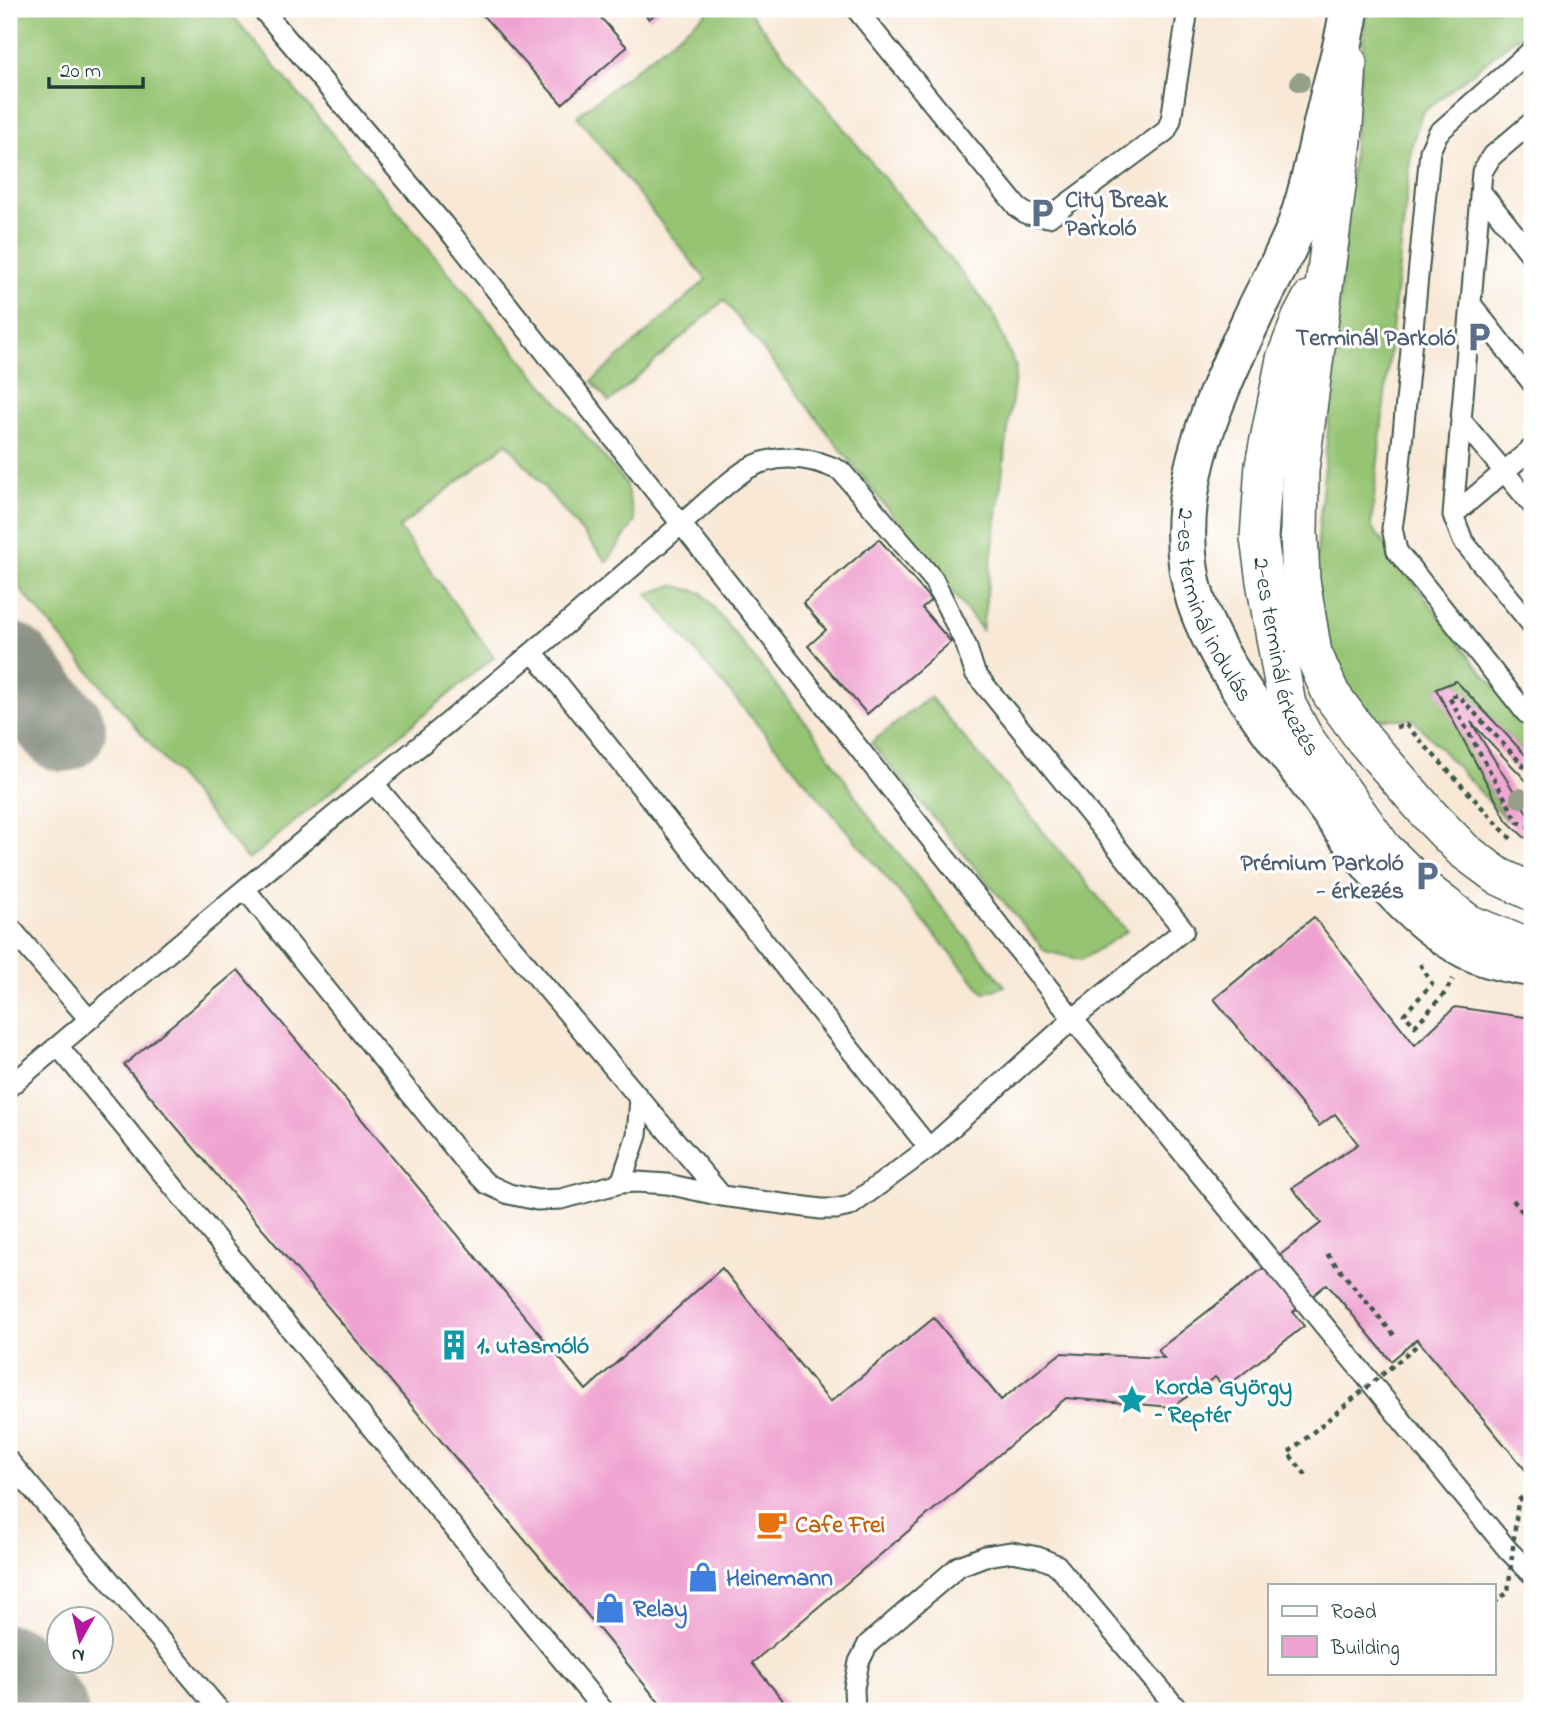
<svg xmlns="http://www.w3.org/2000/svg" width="1541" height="1720" font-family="'Indie Flower',sans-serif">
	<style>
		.grass { fill: #96c473; stroke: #5a8054; stroke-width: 2 }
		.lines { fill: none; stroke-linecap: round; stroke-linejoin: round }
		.taxiway { stroke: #8c9284; stroke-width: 86 }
		.building { fill: #efa2d0 }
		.service-casing { stroke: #40574c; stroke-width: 23 }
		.minor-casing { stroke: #40574c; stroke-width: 40 }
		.tertiary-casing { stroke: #40574c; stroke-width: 42 }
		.path { stroke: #40574c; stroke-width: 4.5; stroke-dasharray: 5 5; stroke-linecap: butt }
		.service { stroke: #fff; stroke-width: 19 }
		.minor { stroke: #fff; stroke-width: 37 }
		.tertiary { stroke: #fff; stroke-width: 38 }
		.path-bridge { stroke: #40574c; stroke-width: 4.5; stroke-dasharray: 5 5; stroke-linecap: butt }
		.tree { fill: #94a087 }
		.labels { text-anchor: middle; stroke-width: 6; stroke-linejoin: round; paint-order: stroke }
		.service-label { font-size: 24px; font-weight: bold; fill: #4e5e75; stroke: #fff; text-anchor: end }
		.street-label { font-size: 24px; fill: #1f3d34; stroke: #fff }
		.culture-label { font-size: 24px; font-weight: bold; fill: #0d838f; stroke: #fff; text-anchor: start }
		.food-label { font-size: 24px; font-weight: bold; fill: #c56008; stroke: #fff; text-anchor: start }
		.shop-label { font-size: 24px; font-weight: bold; fill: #366cbe; stroke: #fff; text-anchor: start }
	</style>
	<rect width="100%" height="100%" fill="#fff"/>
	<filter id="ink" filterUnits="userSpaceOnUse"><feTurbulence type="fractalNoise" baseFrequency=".0143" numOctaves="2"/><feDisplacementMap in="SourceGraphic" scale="14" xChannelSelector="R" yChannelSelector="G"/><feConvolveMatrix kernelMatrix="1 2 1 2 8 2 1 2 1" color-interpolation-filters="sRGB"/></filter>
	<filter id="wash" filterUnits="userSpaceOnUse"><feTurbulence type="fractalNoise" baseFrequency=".00686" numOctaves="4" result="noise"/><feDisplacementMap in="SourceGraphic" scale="28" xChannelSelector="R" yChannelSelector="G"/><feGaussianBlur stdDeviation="1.57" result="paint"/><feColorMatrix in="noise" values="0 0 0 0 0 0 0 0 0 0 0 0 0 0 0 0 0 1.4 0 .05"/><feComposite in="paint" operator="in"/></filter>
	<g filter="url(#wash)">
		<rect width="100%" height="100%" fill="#f8e8d5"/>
		<path class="grass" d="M9 9H227L625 482 635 521 607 562 507 443 399 528 494 657 248 860 9 576Z
			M711 9H747L992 311 1016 368 982 630 724 300 609 402 592 381 706 280 577 116Z
			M1366 9H1532V25L1422 113 1412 144 1371 526 1476 665 1532 727V762L1456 681 1437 689 1507 821 1413 719H1367L1331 670 1315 572Z
			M673 585 702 593 815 734 872 821 1005 986 984 993 647 594Z
			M930 697 1127 931 1081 960 1045 951 871 743Z"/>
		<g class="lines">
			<path class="taxiway" d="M9 665 63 729
				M9 1667 45 1711"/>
		</g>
		<g id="blocks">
			<path class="building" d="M477 9H593L627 47 562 104Z
				M640 9H661L649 19Z
				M879 539 931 600 922 608 951 642 867 714 808 646 826 630 803 603Z
				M1456 681 1532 762V787L1471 722 1529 816 1532 817V840L1524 837 1507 821 1436 689Z
				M1314 917 1415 1045 1455 1007 1532 1018V1478L1417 1339 1391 1361 1327 1284 1293 1312 1304 1326 1225 1388 1215 1377 1172 1407 1066 1398 752 1663 792 1711H666L566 1589 124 1065 238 970 586 1390 722 1268 830 1402 934 1318 1001 1400 1061 1353 1164 1358 1158 1350 1321 1223 1292 1188 1358 1144 1335 1114 1319 1126 1214 999Z"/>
		</g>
	</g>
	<g filter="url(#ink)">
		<use href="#blocks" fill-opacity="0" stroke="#40574c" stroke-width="2"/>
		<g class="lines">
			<g class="service-casing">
				<path id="service" d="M262 9 454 237 1073 1019 1508 1550 1532 1574
					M856 9 1018 208 1027 214 1049 217 1166 131 1171 120 1188 9
					M1532 50 1438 133 1430 151 1397 496 1392 528 1397 551 1526 713 1532 717
					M1532 122 1491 157 1482 172 1453 515 1463 541 1532 625
					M1482 193 1532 256
					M1472 305 1532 383
					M1461 420 1532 505
					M1453 515 1532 448
					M533 652 929 1148
					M374 784 722 1196
					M9 926 88 1018
					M58 1046 604 1711
					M9 1087C88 1021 166 954 246 888 342 809 439 731 534 651 583 610 631 568 679 526 700 509 727 481 749 468 779 452 812 457 841 471L933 579 966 645 975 673 1184 930 1073 1019 929 1148 850 1206 836 1209H821L722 1196 667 1184 637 1182 621 1183 561 1199 537 1200 509 1194 487 1184 468 1165 245 889
					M621 1183 637 1135 640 1099
					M9 1461 220 1711
					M855 1711 854 1688 859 1662 868 1644 959 1566 985 1556 1012 1552 1038 1557 1057 1565 1179 1711"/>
			</g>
			<g class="minor-casing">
				<g id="minor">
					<path d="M1348 63 1343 141 1300 470 1299 533 1301 580 1313 653 1331 694 1364 739 1431 817 1463 850 1498 876 1532 892"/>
					<path id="s1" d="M1311 299 1301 318 1285 359 1264 465 1259 538 1265 581 1287 705 1304 737 1383 848 1423 888 1468 923 1532 949"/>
				</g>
			</g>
			<g class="tertiary-casing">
				<g id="tertiary">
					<path id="s2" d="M1349 9C1346 38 1336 69 1329 98 1318 142 1311 188 1295 230 1282 262 1264 292 1250 323 1209 410 1166 504 1196 601 1218 669 1282 745 1324 803 1363 857 1406 917 1466 949 1486 959 1510 964 1532 967"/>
				</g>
			</g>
			<path class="path" d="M1396 727 1406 725 1512 840
				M1532 775 1458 695 1449 697 1518 822 1532 827
				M1420 964 1432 984 1404 1014 1415 1026 1445 993 1453 979
				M1513 1200 1532 1224
				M1327 1254 1394 1335"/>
			<use href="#service" class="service"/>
			<use href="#minor" class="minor"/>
			<use href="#tertiary" class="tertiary"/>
			<path class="path-bridge" d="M1306 1475 1288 1453 1420 1343
				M1494 1603 1508 1592 1518 1501 1532 1489"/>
		</g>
		<g class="tree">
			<circle cx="1300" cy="82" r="10"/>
			<circle cx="1520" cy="798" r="10"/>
		</g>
	</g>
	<defs>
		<g id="parking-bare" transform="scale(2.415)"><path d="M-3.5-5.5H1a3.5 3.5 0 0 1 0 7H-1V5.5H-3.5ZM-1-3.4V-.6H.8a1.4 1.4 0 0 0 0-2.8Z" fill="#5c6f8a" stroke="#fff" stroke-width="2.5" paint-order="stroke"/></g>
		<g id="building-bare" transform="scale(2.415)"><path d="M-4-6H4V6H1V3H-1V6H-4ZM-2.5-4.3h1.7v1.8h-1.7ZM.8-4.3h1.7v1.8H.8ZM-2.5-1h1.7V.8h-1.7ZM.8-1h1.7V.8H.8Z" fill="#0f9aa8" stroke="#fff" stroke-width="2.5" paint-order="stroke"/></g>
		<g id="sight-bare" transform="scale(2.415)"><path d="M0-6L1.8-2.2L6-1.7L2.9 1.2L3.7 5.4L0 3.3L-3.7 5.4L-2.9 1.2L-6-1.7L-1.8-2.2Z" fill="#0f9aa8" stroke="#fff" stroke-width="2.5" paint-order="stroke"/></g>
		<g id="cafe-bare" transform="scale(2.415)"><path d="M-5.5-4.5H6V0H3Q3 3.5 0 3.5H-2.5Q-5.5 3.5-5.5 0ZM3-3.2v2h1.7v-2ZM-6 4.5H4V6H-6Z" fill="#e8710a" stroke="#fff" stroke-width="2.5" paint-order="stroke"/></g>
		<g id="shop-bare" transform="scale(2.415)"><path d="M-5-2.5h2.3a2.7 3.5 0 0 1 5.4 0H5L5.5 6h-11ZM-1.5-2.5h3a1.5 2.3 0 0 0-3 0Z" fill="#3f7fe0" stroke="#fff" stroke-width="2.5" paint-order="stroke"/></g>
	</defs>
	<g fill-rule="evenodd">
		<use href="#parking-bare" x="1042" y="213"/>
		<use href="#parking-bare" x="1479" y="337"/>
		<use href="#parking-bare" x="1427" y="876"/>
		<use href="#building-bare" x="454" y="1345"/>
		<use href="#sight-bare" x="1132" y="1400"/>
		<use href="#cafe-bare" x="772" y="1524"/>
		<use href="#shop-bare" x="703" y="1577"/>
		<use href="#shop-bare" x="610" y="1608"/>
	</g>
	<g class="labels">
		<g class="service-label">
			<text x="1065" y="207" text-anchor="start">City Break<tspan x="1065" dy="28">Parkoló</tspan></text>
			<text x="1456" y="345">Terminál Parkoló</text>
			<text x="1404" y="870">Prémium Parkoló<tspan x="1404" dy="28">- érkezés</tspan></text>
		</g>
		<g class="street-label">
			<text dy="8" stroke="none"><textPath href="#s2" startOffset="630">2-es terminál indulás</textPath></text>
			<text dy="8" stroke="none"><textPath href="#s1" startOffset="369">2-es terminál érkezés</textPath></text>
		</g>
		<g class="culture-label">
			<text x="477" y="1353">1. utasmóló</text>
			<text x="1155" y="1394">Korda György<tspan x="1155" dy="28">– Reptér</tspan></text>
		</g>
		<g class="food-label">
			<text x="795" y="1532">Cafe Frei</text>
		</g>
		<g class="shop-label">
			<text x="726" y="1585">Heinemann</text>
			<text x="633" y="1616">Relay</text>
		</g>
	</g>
	<rect width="1541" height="1720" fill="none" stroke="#fff" stroke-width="35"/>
	<rect x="1268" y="1584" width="228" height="91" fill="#ffffff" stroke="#a5b1ae" stroke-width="2"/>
	<rect x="1282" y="1606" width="35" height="10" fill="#ffffff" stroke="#a5b1ae" stroke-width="2"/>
	<text x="1331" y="1618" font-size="21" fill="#1f3d34">Road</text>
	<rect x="1282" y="1636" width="35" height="21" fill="#efa2d0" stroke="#a5b1ae" stroke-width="2"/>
	<text x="1331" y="1654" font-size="21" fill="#1f3d34">Building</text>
	<g transform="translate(80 1640) rotate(188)"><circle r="33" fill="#ffffff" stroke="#a5b1ae" stroke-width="2"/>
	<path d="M0-5L12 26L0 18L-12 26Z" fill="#b5179e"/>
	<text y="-10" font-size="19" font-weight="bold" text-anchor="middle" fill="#1f3d34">N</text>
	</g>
	<path d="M49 77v10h94v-10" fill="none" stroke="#1f3d34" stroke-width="3.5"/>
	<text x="60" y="77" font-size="21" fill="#1f3d34" stroke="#ffffff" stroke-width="5" paint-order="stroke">20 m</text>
</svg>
